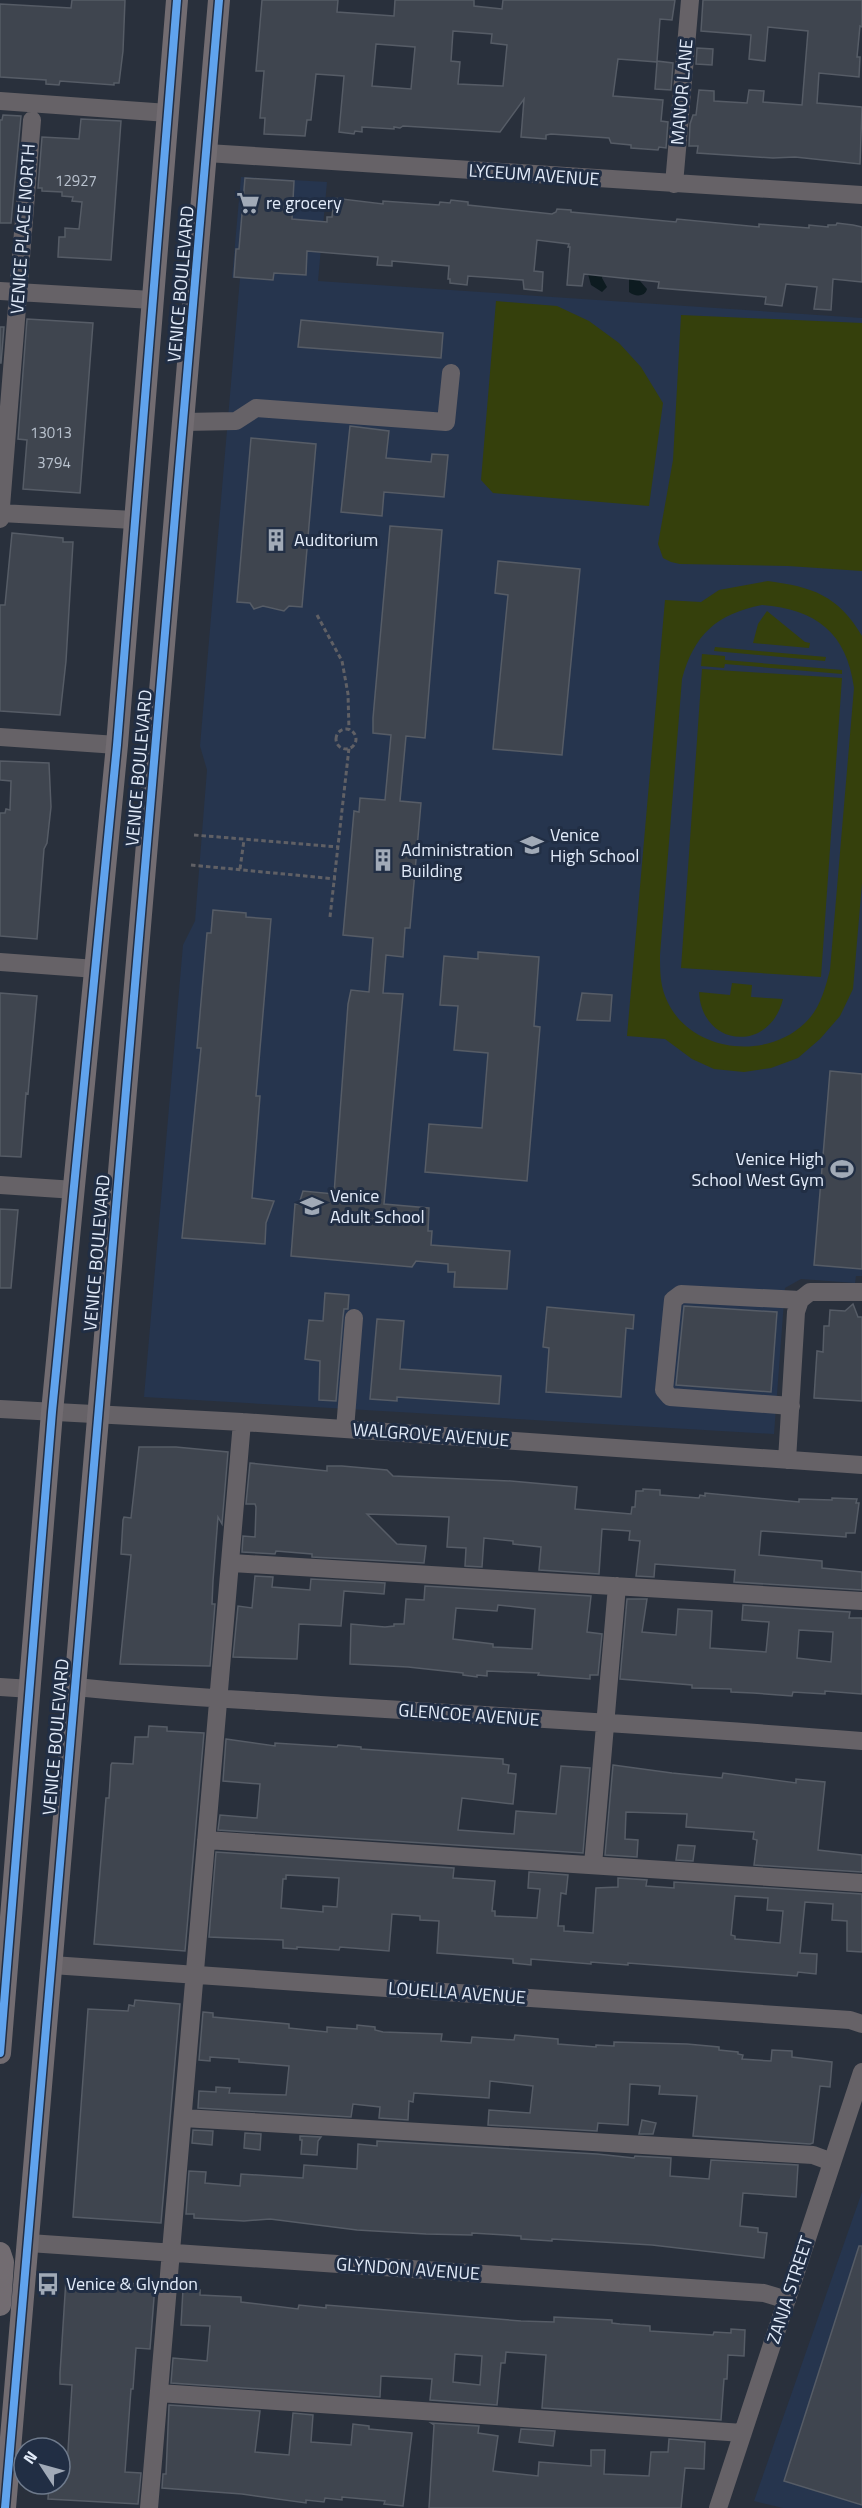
<svg xmlns="http://www.w3.org/2000/svg" width="862" height="2508" font-family="'Titillium Web',sans-serif">
	<style>
		.built { fill: #26354e }
		.green { fill: #35400c; fill-rule: evenodd }
		.water { fill: #0d1b20 }
		.building { fill: #3f454f; stroke: #565c66; stroke-width: 1.5; fill-rule: evenodd }
		.lines { fill: none; stroke-linecap: round; stroke-linejoin: round }
		.path { stroke: #606065; stroke-width: 3; stroke-dasharray: 4.5 3; stroke-linecap: butt }
		.minor { stroke: #666267; stroke-width: 18 }
		.major { stroke: #726c71; stroke-width: 22 }
		.cycleway-casing { stroke: #212e44; stroke-width: 11 }
		.cycleway { stroke: #60a3ed; stroke-width: 8 }
		.labels { text-anchor: middle; stroke-width: 6; stroke-linejoin: round; paint-order: stroke }
		.number-label { font-size: 15px; fill: #b9c2ce }
		.street-label { font-size: 18px; fill: #e2ebf9; stroke: #212e44 }
		.poi-label { font-size: 18px; fill: #e2ebf9; stroke: #212e44; text-anchor: start }
	</style>
	<rect width="100%" height="100%" fill="#29303c"/>
	<path class="built" d="M241 177 327 182 318 281 862 318V1276H856L855 1283 801 1279 785 1288 774 1434 144 1397 183 945 195 921 207 770 200 746 240 278H232Z
		M862 2192V2508H783L754 2501Z"/>
	<path class="green" d="M496 301 557 306 589 321 619 343 641 367 663 403 649 506 493 493 481 480Z
		M681 315 862 323V571L788 566 680 564 671 562 663 558 658 544 673 460Z
		M768 581C812 587 838 595 862 636V883L853 989 840 1016 820 1039 798 1058 771 1068 744 1072 714 1069 692 1059 665 1039 627 1036 665 600 701 602 719 590ZM762 605C816 609 847 633 854 688L830 970C825 989 820 1009 805 1023 765 1062 686 1052 665 996 660 983 660 969 660 955L682 679C694 635 716 614 762 605Z
		M767 611 805 642 810 643 809 648 753 643 758 624Z
		M715 647 826 657 825 661 714 651Z
		M702 654 725 656V660L842 670V674L725 664 724 668 701 666Z
		M702 669 842 678 821 977 681 968Z
		M732 983 752 985 751 997 783 999C770 1053 702 1048 699 992L730 995Z"/>
	<path class="water" d="M603 273 602 278 607 287 602 292 591 285 588 274Z
		M629 277 642 278 640 281 647 289C645 297 635 297 629 292Z"/>
	<path class="building" d="M72 0H125L123 51 119 83H114V85L60 81 59 85 46 84V80L0 77V4L71 8Z
		M262 0H338L337 12 394 16 395 0H474V6L502 9 503 0H675L672 20 660 19 657 61 673 63 671 90 655 89 657 62 618 59 613 96 663 100 661 121 668 122 666 148 659 147 658 150 631 148V145L611 143 609 138 551 134 546 135V139L521 137 524 99 500 132 403 126 400 128 394 127V129L362 127V132L355 131 354 134 339 132 344 76 316 74 311 120H307L305 136 264 134 265 118H260L264 71H256ZM453 31 492 34 491 43 507 45 503 86 458 84 460 62 451 61ZM376 44 415 47 411 89 372 86Z
		M703 0H862V27L860 26 857 57H860L859 77 819 73 817 103 862 107 860 164 795 157 773 158 697 153 698 146H689L690 124 693 115H696L699 90 714 91V101L747 103 749 90 764 91 763 102 802 105 808 31 768 27 765 61 749 59 751 35 701 31Z
		M697 48 713 49 712 65 696 64Z
		M3 115 21 116 11 223H0V120H2Z
		M81 119 121 121 111 260 58 257 59 237H65V228L79 229 82 202 72 201 73 197 62 196V192L42 191V188H38L42 137 79 139Z
		M245 178 294 181 292 219 327 222V217H332L334 198 383 204V201L439 205 440 202 450 203 451 200 468 202V205L552 214 556 212 557 209 571 210V212L676 222 677 219 759 227V224L809 228V225L828 227V225H836L837 223 853 225 862 227V282L833 279 831 310 814 309 817 287 786 284 782 306 765 304 766 297 658 288 659 282 584 274 582 286 567 285 570 247H568L569 244 537 240 534 271 543 272 542 291 524 289 523 280 468 276 467 285 450 283V279H448L449 266 392 261V266L377 265 378 257 307 251 306 275 274 273 273 280 234 277 236 249H239Z
		M27 319 93 323 80 493 23 489 27 440 18 439Z
		M301 320 443 333 441 358 298 347Z
		M0 327H4L1 363H0Z
		M350 426 389 431 386 458 431 462 432 454 448 455 444 497 384 492 382 516 341 512Z
		M251 438 316 444 302 607 289 606 284 611 263 606 254 609 250 603 237 602Z
		M390 526 442 530 425 738 406 736 400 801 421 803 410 928H405L403 957 386 955 383 993 403 994 384 1204 429 1208 428 1231H432L431 1245 510 1251 507 1289 454 1287 455 1272H448V1264L416 1261 412 1267 291 1256 295 1204H299L303 1191 334 1194 348 1004 351 990 369 992 373 938 343 935 354 811 359 812 360 798 385 800 391 735 373 733V718Z
		M12 533 63 538V542H73L66 661 60 715 0 711V605H5Z
		M498 561 580 569 562 755 493 749 508 595 495 593Z
		M0 761 49 763 51 807 47 843 44 849 37 939 0 936V813H5L6 809 10 810 11 781 0 780Z
		M213 910 246 913V917L271 919 256 1096H260L252 1198 274 1201 266 1223 265 1244 182 1238 201 1048H197L207 933H211Z
		M478 952 539 957 534 1026 540 1027 527 1181 425 1172 429 1124 482 1128 488 1053 454 1050 458 1006 440 1005 444 956 478 959Z
		M0 993 37 996 28 1094 26 1093 21 1157 0 1156Z
		M582 993 612 995 610 1021 577 1020Z
		M830 1071 862 1074V1269L814 1265Z
		M0 1209 18 1210 11 1288H0Z
		M325 1293 349 1295 348 1309H344L343 1317 336 1401 319 1400 320 1361 305 1359 309 1320 323 1321Z
		M853 1304 858 1317H862V1401L814 1398 817 1351 823 1352 824 1326H829L830 1310 845 1311Z
		M684 1306 777 1312 771 1392 676 1385Z
		M547 1307 634 1315 633 1329 626 1328 621 1397 546 1392 549 1348 543 1347Z
		M377 1319 404 1321 400 1369 501 1376 499 1404 397 1397V1401L370 1399Z
		M139 1447H176L228 1452 222 1524 218 1517 213 1581 212 1604H215L210 1666 120 1664 131 1555 121 1554 123 1520 124 1517 131 1518Z
		M250 1463 327 1471V1466H342L387 1470 393 1476 511 1481 577 1487 575 1509 631 1514 632 1507H635L636 1491H643V1489L660 1490V1495L699 1498 700 1495 705 1496V1493L799 1502V1499L832 1500V1498L857 1499 856 1503H859L855 1533H846V1537L761 1531 759 1555 822 1561V1568L862 1572V1590L734 1582 735 1570 655 1564 654 1577 636 1576 640 1541 629 1540 630 1531 602 1529 599 1574 539 1570 541 1547 513 1544V1541L484 1538 482 1567 465 1566 466 1548 447 1547 449 1517 425 1516 367 1514 397 1544 426 1546 424 1563 312 1557V1554L276 1551 275 1554 242 1552 243 1536 255 1537 256 1507 255 1504H246Z
		M255 1576 273 1577 272 1587 310 1590 311 1579 385 1583 384 1594 344 1591 341 1626 299 1624 297 1659 233 1657 238 1606 252 1608Z
		M425 1586 591 1596 587 1632 602 1634 598 1675H590V1679L538 1675 539 1673 487 1671V1676L477 1675V1677L463 1675V1673L408 1667 350 1664 351 1624 385 1627 394 1626V1624H404L406 1599 424 1600ZM498 1605 535 1609 532 1649 493 1647V1644L453 1639 456 1608 497 1611Z
		M627 1599H647L642 1632 676 1635 678 1609 712 1611 710 1648 766 1652 769 1622 742 1620 743 1605 850 1612 849 1618H862V1694L825 1691V1694L793 1692 792 1696 753 1693 731 1692V1689L692 1688V1685L620 1679ZM799 1630 833 1632 831 1662 797 1658Z
		M149 1726 167 1727V1731L204 1733 185 1951 94 1944 106 1798H109L111 1765 112 1763 133 1764 135 1737H148Z
		M226 1739 275 1746V1743L337 1747 338 1745 361 1747V1749L503 1759V1764L509 1765 508 1773 516 1774 513 1804 462 1798 458 1830 514 1834 516 1811 556 1814 561 1766 590 1768 583 1853 218 1830 220 1815 257 1818 260 1784 223 1781Z
		M613 1765 672 1773 722 1778 723 1773 796 1783V1779L825 1782 818 1850 862 1855V1872L754 1865 757 1840 753 1839 754 1832 686 1827 687 1814 626 1812 625 1839 638 1840 637 1857 605 1855Z
		M678 1845 695 1846 693 1861 676 1860Z
		M216 1852 454 1868 453 1878 495 1881 492 1911H495V1916L537 1918 540 1889 528 1888 529 1872 568 1875 566 1894 561 1893 558 1926H564V1931L593 1933 596 1888 618 1887V1878L647 1880 646 1886 674 1888V1882L862 1894V1952L847 1951V1921L832 1920 833 1904 805 1902 800 1953 817 1954 816 1974 798 1972 797 1976 628 1963V1965L591 1962V1964L531 1959V1965L513 1963V1959L437 1953 439 1921 420 1920V1916L392 1914 389 1951 340 1947 339 1950 297 1947V1949L283 1948V1940L209 1937ZM286 1875 339 1878 337 1907 323 1906V1912L281 1908 283 1879H286ZM735 1896 768 1898 767 1910 783 1911 780 1943 735 1939V1936L731 1935Z
		M135 2000 180 2004 161 2223 73 2217 88 2009 128 2011 129 2005 134 2006Z
		M203 2012 213 2013V2017L289 2024V2028L327 2032V2027L357 2029V2025L375 2027V2030L383 2032 442 2034 441 2041 471 2043 472 2037 514 2040 515 2035 558 2039V2044L596 2047V2045L614 2046V2042L687 2044 719 2047V2050L738 2052V2054L743 2055 742 2059 771 2061 772 2050 792 2051V2057L832 2062 830 2087 820 2086 813 2143 810 2144 693 2136 697 2096 659 2094 660 2086 630 2084 628 2125 598 2123 597 2131 488 2125 489 2110 530 2113 533 2086 490 2081 489 2098 414 2093 413 2102 409 2101 408 2120 379 2118 380 2107 353 2104 351 2117 198 2108 199 2091 216 2092V2087L230 2088 229 2093 286 2095 289 2066 239 2062V2059L210 2057V2061L199 2060Z
		M642 2120 656 2123 653 2134H639Z
		M193 2130 213 2131 212 2145 192 2143Z
		M245 2133 261 2134 260 2150 244 2148Z
		M300 2136 321 2137 318 2141 317 2155 301 2154 302 2140H300Z
		M377 2141 597 2154 634 2158 635 2156 671 2158 670 2176 709 2179 711 2160 798 2165 796 2197 743 2193 740 2226 758 2228V2232L767 2233 764 2258 652 2245 552 2239V2241L521 2239V2236L472 2233V2235L426 2234 357 2230 270 2219 244 2221 194 2218V2214H186L189 2171 206 2172 205 2183 240 2186 241 2174 303 2178 304 2165 357 2169 358 2144 377 2146Z
		M859 2246H862V2505L784 2481Z
		M66 2279 155 2285 150 2349 136 2348 133 2389H131L125 2472 141 2473 138 2504 48 2499 49 2484H60V2466L67 2467 72 2385 60 2384V2373Z
		M183 2289 200 2290V2295L241 2297V2302L298 2309 299 2305 326 2308V2305L521 2321 554 2322V2317L612 2320V2323L620 2324 650 2326V2331L713 2335 714 2332 731 2333V2329L745 2330 744 2356 728 2355 727 2379H724L721 2420 542 2408 546 2355 506 2352 505 2363H501L497 2405 430 2400 432 2379 381 2376 380 2397 171 2383 173 2358 207 2361 210 2326 181 2325ZM455 2354 482 2356 480 2385 453 2382Z
		M169 2405 260 2411 255 2452 289 2455 293 2413 313 2415 311 2442 351 2445 353 2424 369 2426V2429L412 2433 403 2506 384 2504 385 2501 342 2497V2500L325 2498 324 2502 306 2500V2503L242 2494 162 2488 163 2474H166Z
		M431 2423 479 2426 478 2433 498 2436 493 2471 538 2476 539 2462 591 2466V2450H605L604 2474 649 2476 651 2452H668L669 2439 705 2442 704 2469 685 2468 681 2508H429L434 2425Z
		M521 2429 555 2431 553 2446 519 2442Z"/>
	<g class="lines">
		<path class="path" d="M317 615 342 661 348 694 349 730
			M336 739a10 10 0 1 1 20 0a10 10 0 1 1-20 0Z
			M194 835 338 847
			M191 865 336 879
			M240 869 244 840
			M330 917 349 748"/>
		<path class="minor" d="M0 101 168 113
			M207 153 862 195
			M674 184 690 0
			M0 291 152 300
			M184 422 236 421 256 408 446 422 451 373
			M0 513 134 520
			M0 519 32 120
			M0 737 117 745
			M0 962 96 969
			M0 1185 75 1190
			M791 1406 670 1397 664 1390 673 1300 681 1294 800 1300
			M0 1409 242 1422 862 1465
			M345 1429 354 1318
			M787 1460 796 1312 800 1300 810 1292H862
			M232 1563 862 1601
			M0 1687 31 1689
			M75 1687C152 1695 229 1699 306 1704 491 1716 677 1726 862 1741
			M206 1840 862 1883
			M593 1865 617 1586
			M52 1965 850 2020 862 2024
			M183 2118 813 2155 832 2162
			M29 2243 764 2293 787 2300
			M159 2393 743 2433
			M149 2508 242 1422
			M718 2508 862 2072"/>
		<path class="major" d="M0 2053 52 1412 117 745 177 0
			M0 2253 3 2262 0 2305
			M5 2508 219 0"/>
		<g class="cycleway-casing">
			<path id="cycleway" d="M0 2053 52 1412 117 745 177 0
				M5 2508 219 0"/>
		</g>
		<use href="#cycleway" class="cycleway"/>
	</g>
	<defs>
		<g id="supermarket-bare" transform="scale(1.8)"><path d="M-6-5.5h2.5l.6 2H6L4.5 2H-2.5L-4.4-4H-6ZM-1.5 3.2a1.3 1.3 0 1 0 .1 0ZM3 3.2a1.3 1.3 0 1 0 .1 0Z" fill="#a1aab7" stroke="#212e44" stroke-width="2.5" paint-order="stroke"/></g>
		<g id="building-bare" transform="scale(1.8)"><path d="M-4-6H4V6H1V3H-1V6H-4ZM-2.5-4.3h1.7v1.8h-1.7ZM.8-4.3h1.7v1.8H.8ZM-2.5-1h1.7V.8h-1.7ZM.8-1h1.7V.8H.8Z" fill="#a1aab7" stroke="#212e44" stroke-width="2.5" paint-order="stroke"/></g>
		<g id="school-bare" transform="scale(1.8)"><path d="M0-5L7-2L0 1L-7-2ZM-4 1L0 2.5L4 1V4Q0 6-4 4Z" fill="#a1aab7" stroke="#212e44" stroke-width="2.5" paint-order="stroke"/></g>
		<g id="stadium-bare" transform="scale(1.8)"><path d="M0-5a6.5 5 0 1 0 0 10a6.5 5 0 1 0 0-10ZM-3.5-1.8h7v3.6h-7Z" fill="#a1aab7" stroke="#212e44" stroke-width="2.5" paint-order="stroke"/></g>
		<g id="bus-bare" transform="scale(1.8)"><path d="M-5-6H5V4H4V6H2V4H-2V6H-4V4H-5ZM-3.5-4V0h7V-4ZM-3.5 1.2v1.5H-2V1.2ZM2 1.2v1.5H3.5V1.2Z" fill="#a1aab7" stroke="#212e44" stroke-width="2.5" paint-order="stroke"/></g>
	</defs>
	<g fill-rule="evenodd">
		<use href="#supermarket-bare" x="248" y="203"/>
		<use href="#building-bare" x="276" y="540"/>
		<use href="#school-bare" x="532" y="845"/>
		<use href="#building-bare" x="383" y="860"/>
		<use href="#stadium-bare" x="842" y="1169"/>
		<use href="#school-bare" x="312" y="1206"/>
		<use href="#bus-bare" x="48" y="2284"/>
	</g>
	<g class="labels">
		<g class="number-label">
			<text x="76" y="186">12927</text>
			<text x="51" y="438">13013</text>
			<text x="54" y="468">3794</text>
		</g>
		<g class="street-label">
			<text transform="translate(682 92) rotate(-85)" y="6">MANOR LANE</text>
			<text transform="translate(534 175) rotate(4)" y="6">LYCEUM AVENUE</text>
			<text transform="translate(23 229) rotate(-86)" y="6">VENICE PLACE NORTH</text>
			<text transform="translate(181 284) rotate(-85)" y="6">VENICE BOULEVARD</text>
			<text transform="translate(139 768) rotate(-85)" y="6">VENICE BOULEVARD</text>
			<text transform="translate(97 1253) rotate(-85)" y="6">VENICE BOULEVARD</text>
			<text transform="translate(431 1435) rotate(4)" y="6">WALGROVE AVENUE</text>
			<text transform="translate(469 1715) rotate(4)" y="6">GLENCOE AVENUE</text>
			<text transform="translate(56 1737) rotate(-85)" y="6">VENICE BOULEVARD</text>
			<text transform="translate(457 1993) rotate(4)" y="6">LOUELLA AVENUE</text>
			<text transform="translate(408 2269) rotate(4)" y="6">GLYNDON AVENUE</text>
			<text transform="translate(790 2290) rotate(-72)" y="6">ZANJA STREET</text>
		</g>
		<g class="poi-label">
			<text x="266" y="209">re grocery</text>
			<text x="294" y="546">Auditorium</text>
			<text x="550" y="841">Venice<tspan x="550" dy="21">High School</tspan></text>
			<text x="401" y="856">Administration<tspan x="401" dy="21">Building</tspan></text>
			<text x="824" y="1165" text-anchor="end">Venice High<tspan x="824" dy="21">School West Gym</tspan></text>
			<text x="330" y="1202">Venice<tspan x="330" dy="21">Adult School</tspan></text>
			<text x="66" y="2290">Venice &amp; Glyndon</text>
		</g>
	</g>
	<g transform="translate(42 2466) rotate(306)"><circle r="28" fill="#212e44" stroke="#6e7a8c" stroke-width="1.5"/>
	<path d="M0-4.5L10 22L0 15L-10 22Z" fill="#a1aab7"/>
	<text y="-9" font-size="16" font-weight="bold" text-anchor="middle" fill="#e2ebf9">N</text>
	</g>
</svg>
